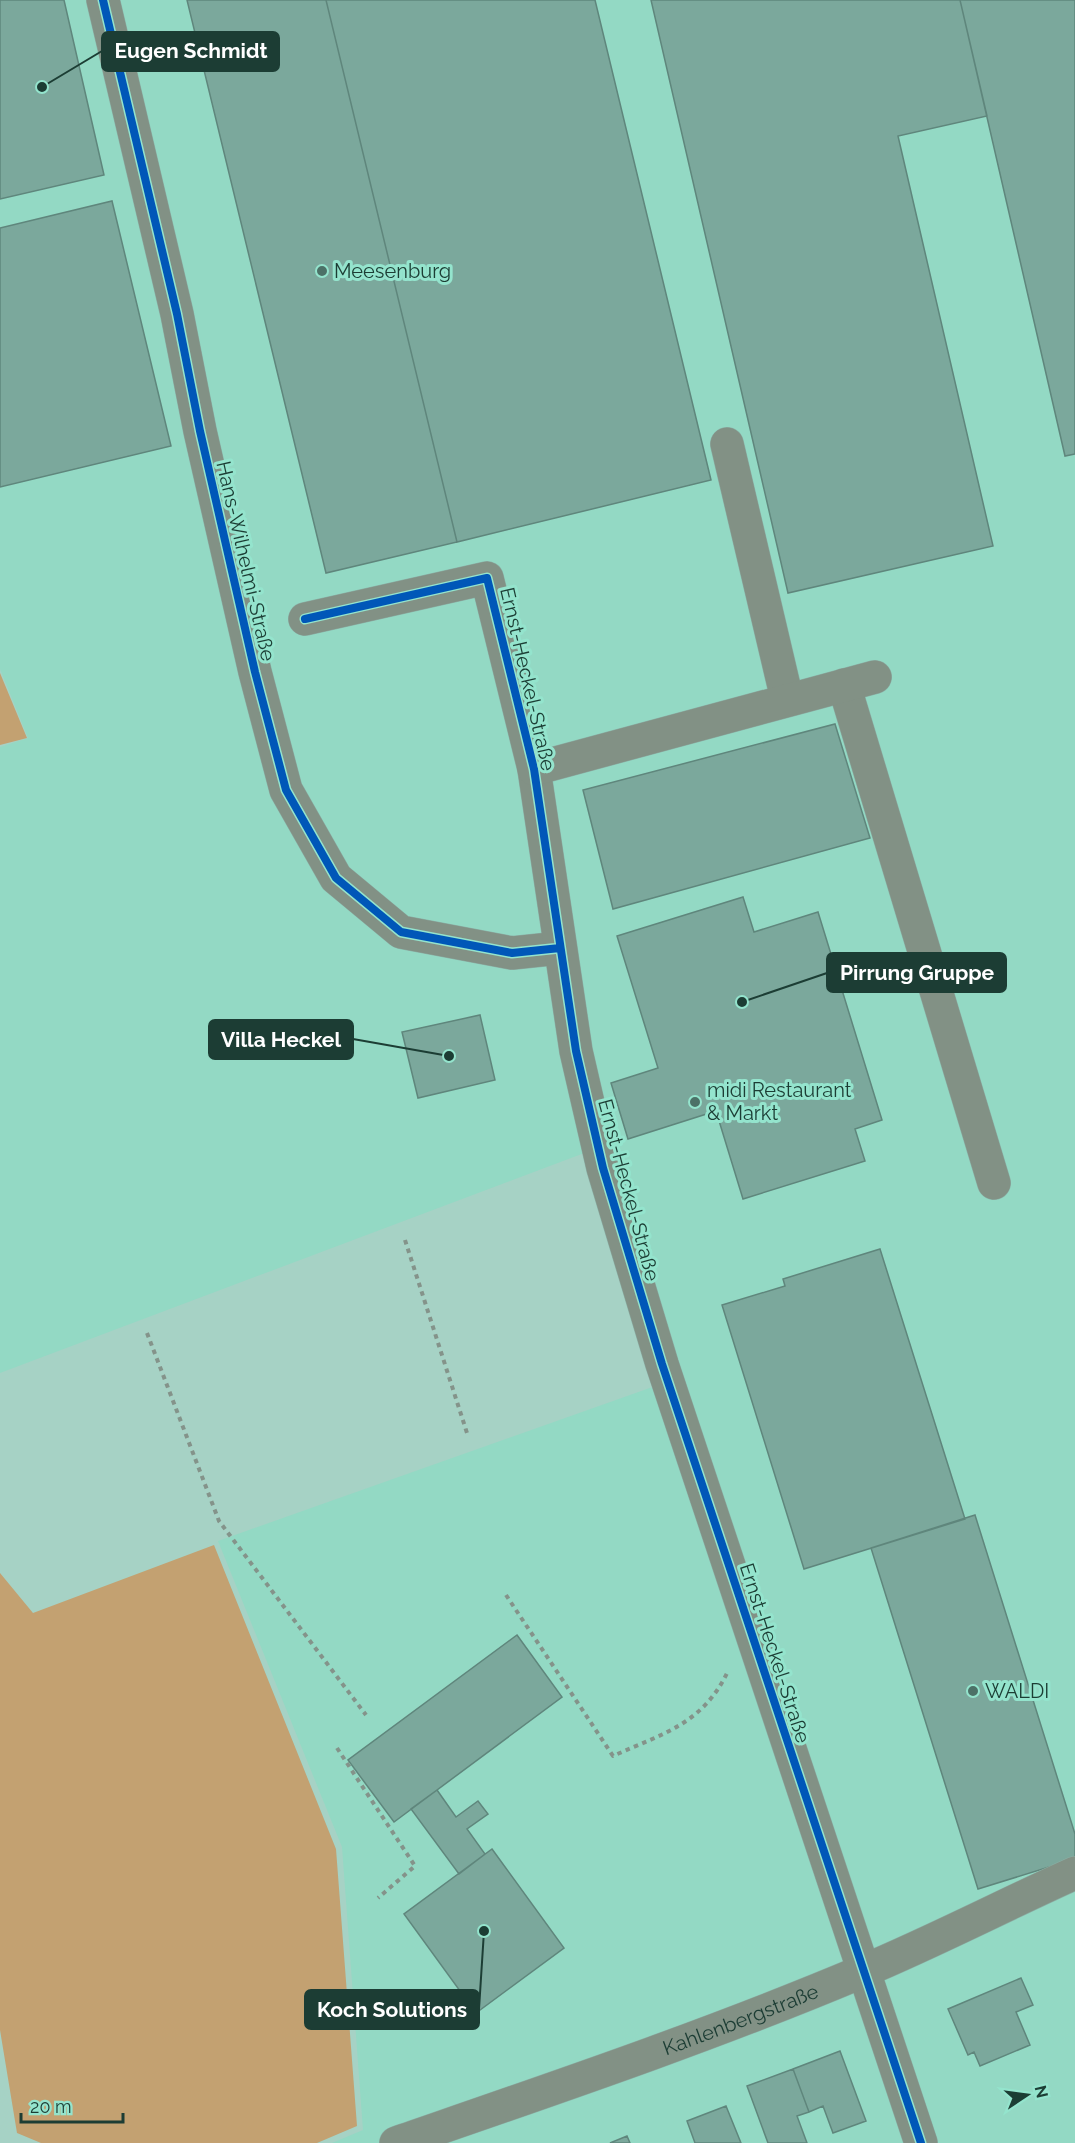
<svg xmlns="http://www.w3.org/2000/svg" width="1075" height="2143" font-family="Raleway,sans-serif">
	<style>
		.built { fill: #93d9c4 }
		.forest { fill: #c3a171 }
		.building { fill: #7ba89c; stroke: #5f867c; stroke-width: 1.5 }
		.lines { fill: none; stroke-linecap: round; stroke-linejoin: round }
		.minor-casing { stroke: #8baea4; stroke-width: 34 }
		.path { stroke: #84938a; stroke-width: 4; stroke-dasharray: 4.5 4.5; stroke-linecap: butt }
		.minor { stroke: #829185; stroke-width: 33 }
		.cycleway-casing { stroke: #94e4cd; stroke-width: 11 }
		.cycleway { stroke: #0057b8; stroke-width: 8 }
		.poi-dot { fill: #4c7167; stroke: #94e4cd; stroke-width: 2 }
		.labels { text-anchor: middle; stroke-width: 6; stroke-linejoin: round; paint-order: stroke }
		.poi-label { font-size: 20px; fill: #1c3d34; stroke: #94e4cd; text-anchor: start }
		.street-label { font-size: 20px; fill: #1c3d34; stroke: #94e4cd }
		.leader { fill: none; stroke: #1c3d34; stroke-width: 2 }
		.callout-dot { fill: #1c3d34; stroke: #94e4cd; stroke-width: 2 }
		.callout { fill: #1c3d34; stroke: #1c3d34; stroke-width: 2 }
		.callout-label { font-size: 21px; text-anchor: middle; font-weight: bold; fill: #fff }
	</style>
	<rect width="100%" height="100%" fill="#a6d2c5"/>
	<path class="built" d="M0 0H1075V2143H332L363 2130 342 1847 218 1541 661 1384 587 1152 0 1373V747L28 738 0 669Z"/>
	<path class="forest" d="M0 673 27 738 0 745Z
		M214 1545 336 1849 357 2126 317 2143H41L17 2133 0 2030V1573L33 1613Z"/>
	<path class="building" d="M0 0H64L104 175 0 199Z
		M187 0H326L457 542 326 573Z
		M326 0H595L711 480 457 542Z
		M651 0H960L987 116 898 136 993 546 788 593Z
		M960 0H1075V454L1065 456Z
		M112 201 171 446 0 487V228Z
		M835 724 870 838 613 909 583 790Z
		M743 897 754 932 818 912 882 1120 855 1129 865 1161 743 1199 716 1111 628 1139 611 1083 658 1068 617 936Z
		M480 1015 495 1080 418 1098 402 1032Z
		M880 1249 965 1519 804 1569 722 1305 785 1286 783 1279Z
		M975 1515 1075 1834V1859L978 1889 871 1548Z
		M517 1635 562 1697 394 1822 348 1760Z
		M437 1790 456 1817 478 1801 488 1814 467 1829 485 1854 459 1874 411 1809Z
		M492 1849 564 1948 476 2013 404 1914Z
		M1021 1978 1033 2005 1016 2012 1030 2045 980 2066 974 2052 968 2055 948 2009Z
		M840 2051 866 2121 833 2133 823 2106 809 2112 793 2069Z
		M793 2069 809 2112 797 2116 807 2143H768L747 2086Z
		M726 2106 741 2143H695L687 2121Z
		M627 2136 630 2143H610Z"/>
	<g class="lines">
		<g class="minor-casing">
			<g id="minor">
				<path d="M103 0 177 314 200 431 255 672 286 790 336 878 401 932 512 953 560 948"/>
				<path d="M727 444 787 699"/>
				<path d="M305 619 487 578 534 769 576 1051 603 1168 662 1364 921 2143"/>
				<path d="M844 685 994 1183"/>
				<path d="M534 769 875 677"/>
				<path id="s1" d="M396 2143C552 2089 709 2036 861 1972 933 1942 1004 1905 1075 1873"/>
			</g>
		</g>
		<path class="path" d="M405 1240 467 1433
			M147 1333 219 1521 366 1715
			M506 1595 613 1756C664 1733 703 1724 728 1671
			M337 1748 415 1866 378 1898"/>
		<use href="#minor" class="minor"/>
		<g class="cycleway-casing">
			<path id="cycleway" d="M103 0 177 314 200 431 255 672 286 790 336 878 401 932 512 953 560 948
				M305 619 487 578 534 769 576 1051 603 1168 662 1364 921 2143"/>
		</g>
		<use href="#cycleway" class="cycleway"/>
	</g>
	<g class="poi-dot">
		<circle cx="322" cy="271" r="6"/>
		<circle cx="695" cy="1102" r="6"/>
		<circle cx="973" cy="1691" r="6"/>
	</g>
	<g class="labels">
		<g class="poi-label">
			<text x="334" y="278">Meesenburg</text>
			<text x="707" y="1097">midi Restaurant<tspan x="707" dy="23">&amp; Markt</tspan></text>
			<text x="985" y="1698">WALDI</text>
		</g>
		<g class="street-label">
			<text transform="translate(246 561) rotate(77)" y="7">Hans-Wilhelmi-Straße</text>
			<text transform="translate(528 679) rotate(77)" y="7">Ernst-Heckel-Straße</text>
			<text transform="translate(629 1190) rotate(75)" y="7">Ernst-Heckel-Straße</text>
			<text transform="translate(775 1653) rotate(72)" y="7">Ernst-Heckel-Straße</text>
			<text dy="7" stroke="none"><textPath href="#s1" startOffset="366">Kahlenbergstraße</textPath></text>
		</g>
	</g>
	<path class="leader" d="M42 87L102 51M742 1002L827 973M449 1056L353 1039M484 1931L479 2009"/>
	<g class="callout-dot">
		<circle cx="42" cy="87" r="6"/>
		<circle cx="742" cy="1002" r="6"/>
		<circle cx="449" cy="1056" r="6"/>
		<circle cx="484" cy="1931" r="6"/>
	</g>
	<g class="callout">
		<rect x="102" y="32" width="177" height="39" rx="6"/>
		<rect x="827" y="953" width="179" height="39" rx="6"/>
		<rect x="209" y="1020" width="144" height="39" rx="6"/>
		<rect x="305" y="1990" width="174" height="39" rx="6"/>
	</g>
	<g class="callout-label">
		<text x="191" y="58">Eugen Schmidt</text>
		<text x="917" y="980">Pirrung Gruppe</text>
		<text x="281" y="1047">Villa Heckel</text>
		<text x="392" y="2017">Koch Solutions</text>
	</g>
	<g transform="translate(1027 2095) rotate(77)" stroke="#94e4cd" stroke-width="4.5" paint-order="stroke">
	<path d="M0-4.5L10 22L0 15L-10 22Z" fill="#1c3d34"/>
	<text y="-9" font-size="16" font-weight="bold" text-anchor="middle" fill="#1c3d34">N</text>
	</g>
	<path d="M21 2113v9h102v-9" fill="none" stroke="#1c3d34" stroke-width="3"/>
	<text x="30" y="2113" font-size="18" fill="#1c3d34" stroke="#94e4cd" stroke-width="4.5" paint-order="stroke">20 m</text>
</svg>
